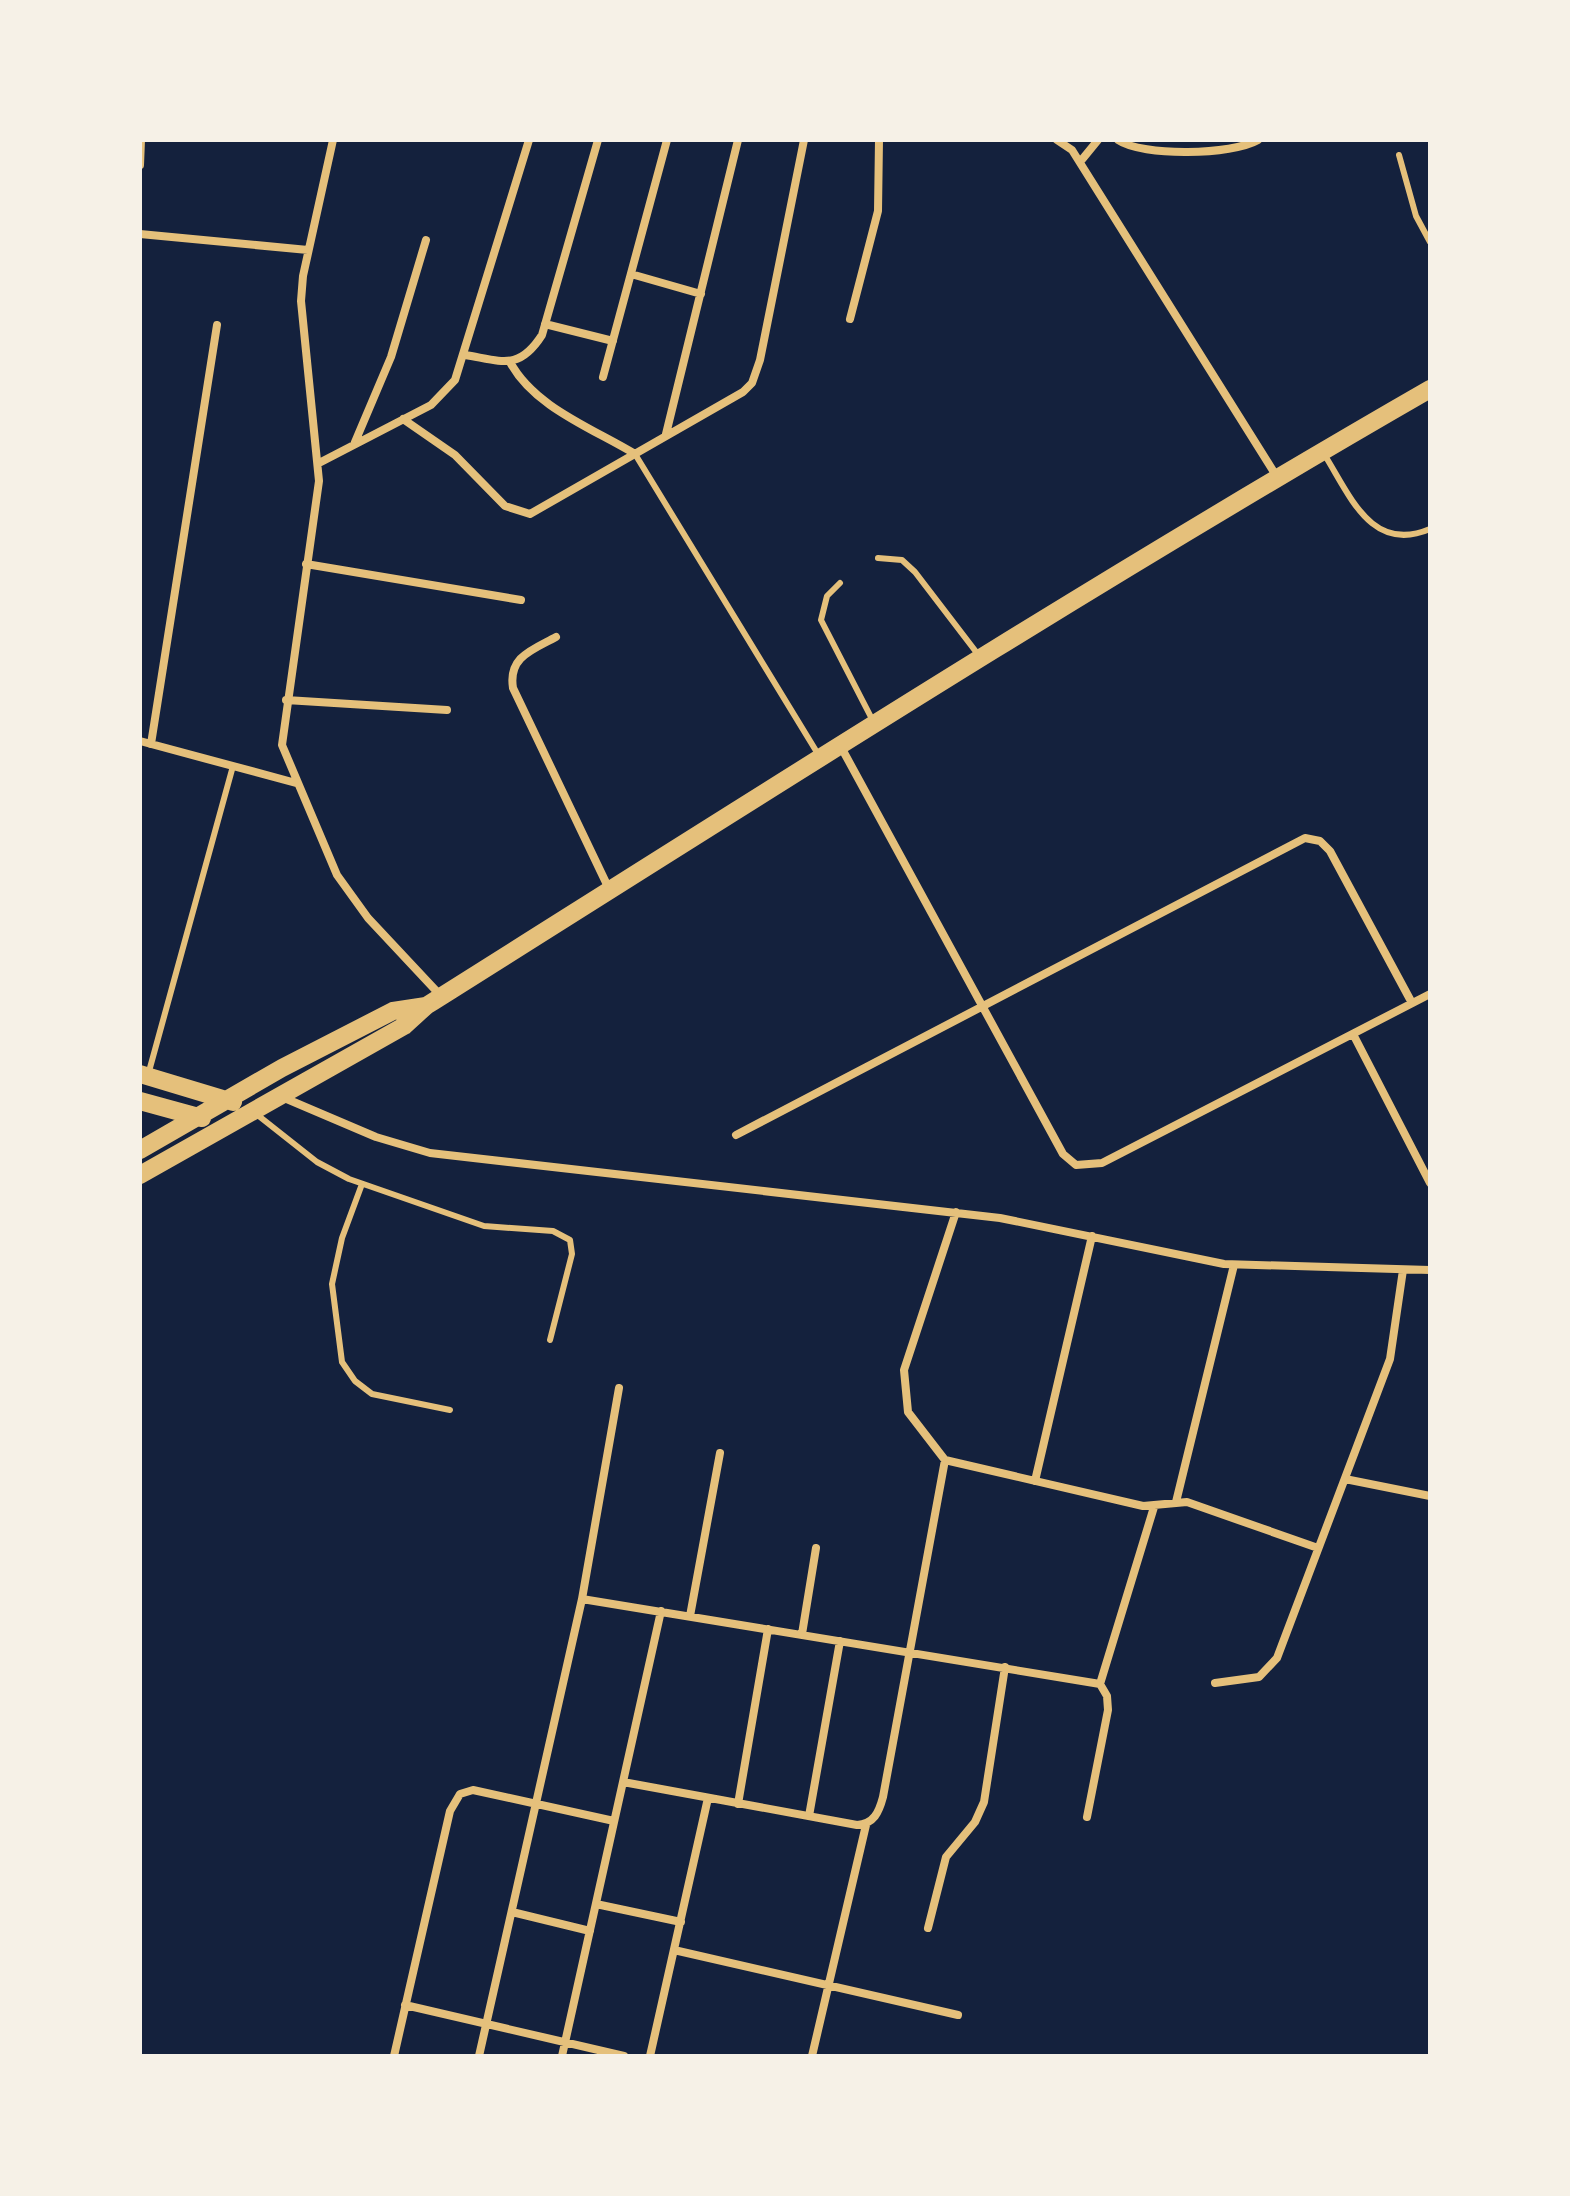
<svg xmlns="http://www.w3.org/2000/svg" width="1570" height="2196" font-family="'Asap Condensed',sans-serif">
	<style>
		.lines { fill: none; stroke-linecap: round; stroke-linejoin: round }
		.service { stroke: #e5c07b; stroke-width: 6 }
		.minor { stroke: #e5c07b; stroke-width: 8 }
		.primary { stroke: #e5c07b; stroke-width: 18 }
	</style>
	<rect width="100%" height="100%" fill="#14213d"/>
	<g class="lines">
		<path class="service" d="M1399 155 1416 216 1430 242
			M635 454 818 754
			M1324 454C1350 495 1371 554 1430 529
			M878 558 902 560 915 572 980 657
			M840 583 827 596 821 620 873 721
			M148 1075 233 766
			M255 1113 317 1162 349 1179 484 1226 553 1231 570 1240 572 1254 550 1340
			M362 1184 342 1238 332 1284 342 1362 355 1381 372 1394 450 1410"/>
		<path class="minor" d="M333 140 303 276 301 301 319 481 282 745 337 875 368 918 441 996
			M1057 140 1072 150 1277 477
			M1118 140C1143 157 1232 155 1258 140
			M1080 162 1098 140
			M140 165 141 140
			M140 234 308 250
			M631 274 701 294
			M850 319 878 211 879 140
			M545 324 613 341
			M465 355C502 361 519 371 542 335L598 140
			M510 362C534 407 592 428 635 454
			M603 377 667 140
			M403 419 455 455 505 506 530 514 743 392 752 383 760 360 804 140
			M666 434 738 140
			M355 442 391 357 426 240
			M319 463 431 405 455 380 529 140
			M306 564 521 600
			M556 637C532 650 508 657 513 688L610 891
			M286 700 447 710
			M140 741 296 783
			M151 744 217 325
			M841 747 1063 1154 1076 1165 1102 1163 1430 994
			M1353 1034 1430 1183
			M282 1097 376 1137 430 1153 1000 1218 1224 1264 1430 1270
			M736 1135 1305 838 1320 841 1330 851 1412 1003
			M956 1212 904 1370 908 1412 945 1460 1143 1506 1187 1502 1318 1548
			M1345 1479 1430 1496
			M1035 1481 1092 1236
			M1176 1502 1234 1265
			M582 1599 1100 1684 1107 1696 1108 1710 1087 1817
			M690 1616 720 1453
			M802 1634 816 1548
			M1215 1683 1259 1677 1277 1658 1390 1359 1403 1270
			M1100 1684 1154 1507
			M623 1782 857 1825C874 1824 879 1812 883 1797L945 1460
			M738 1804 768 1629
			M809 1816 840 1641
			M596 1904 681 1922
			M512 1912 590 1931
			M928 1928 946 1857 975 1822 984 1802 1005 1667
			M674 1950 958 2015
			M405 2005 624 2056
			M394 2056 450 1811 460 1794 473 1790 614 1821
			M479 2056 582 1599 619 1388
			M562 2056 661 1611
			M650 2056 708 1798
			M812 2056 866 1825"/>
		<path class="primary" d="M140 1074 233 1102
			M140 1101 202 1118
			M140 1150 282 1068 393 1011 426 1006
			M140 1175 404 1026 426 1006C758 797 1089 585 1430 389"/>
	</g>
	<rect width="1570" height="2196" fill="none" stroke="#f6f1e7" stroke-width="284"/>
</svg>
